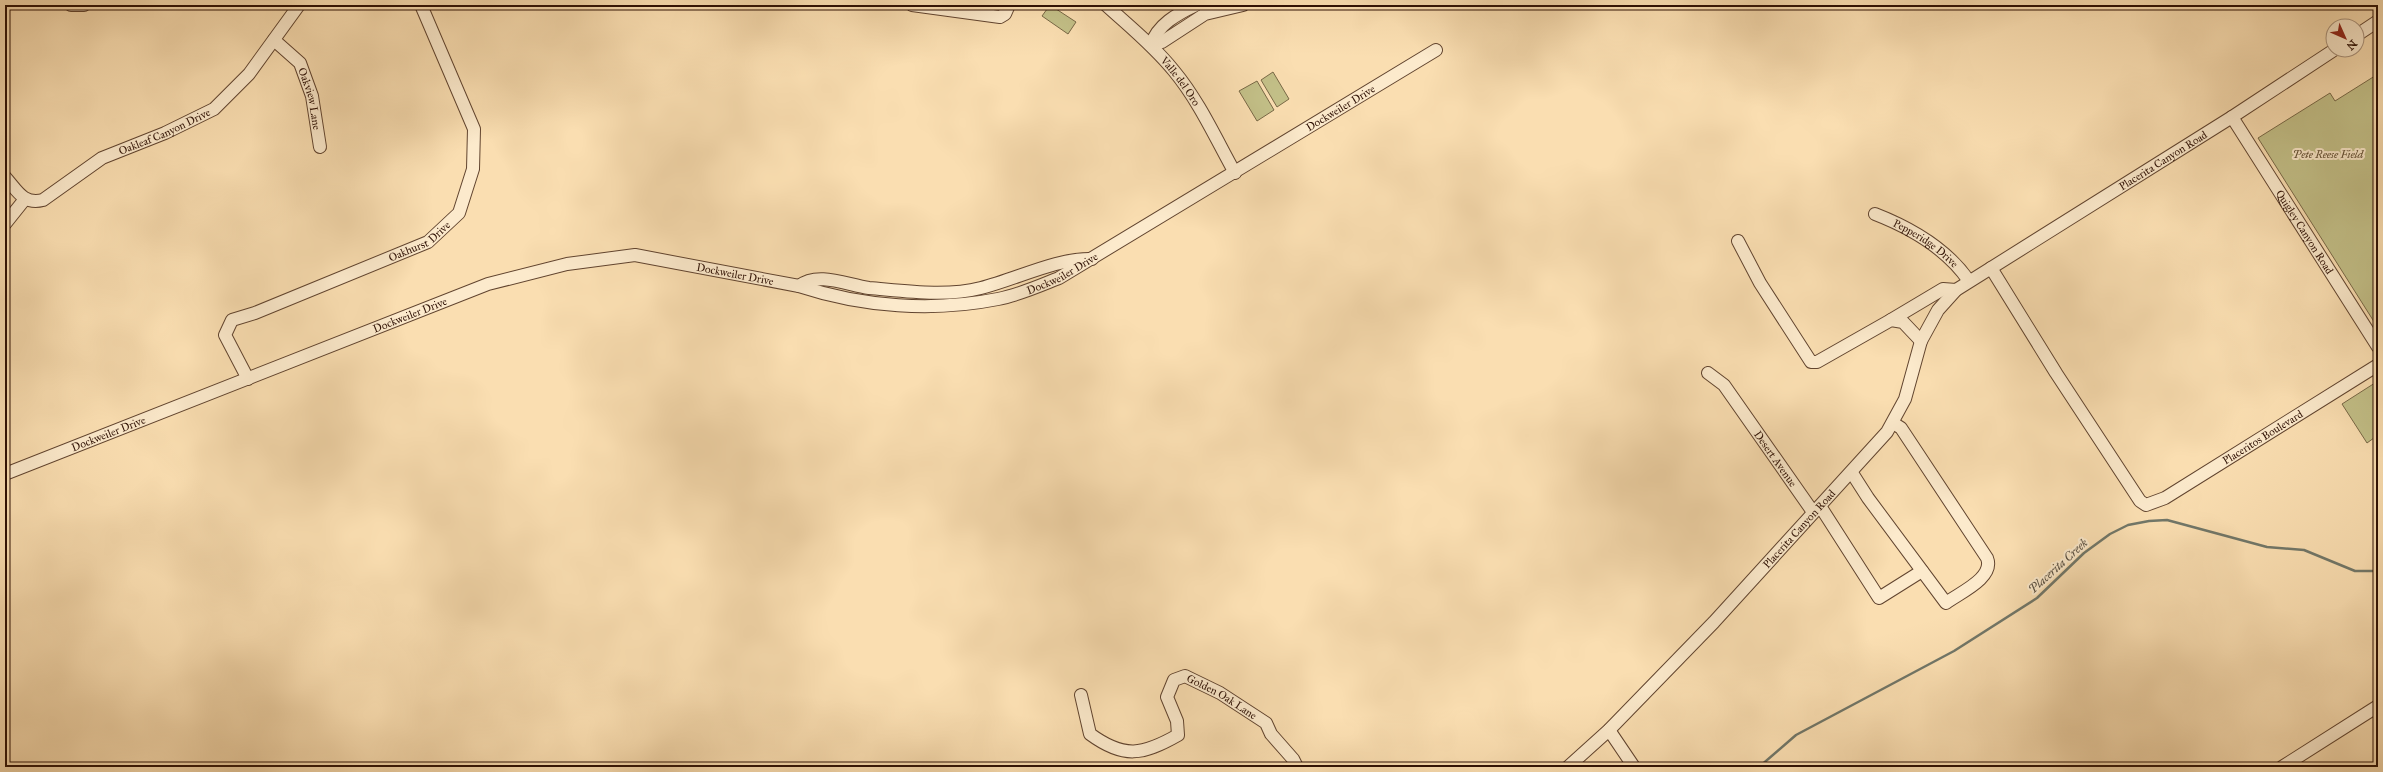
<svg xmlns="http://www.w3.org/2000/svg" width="2383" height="772" font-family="'IM FELL Great Primer',serif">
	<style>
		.green { fill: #c3c088; stroke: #786846 }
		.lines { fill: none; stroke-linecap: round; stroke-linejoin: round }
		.stream { stroke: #717769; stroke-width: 2.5 }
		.minor-casing { stroke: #61442f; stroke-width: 14 }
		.minor { stroke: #fceacc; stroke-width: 12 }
		.labels { text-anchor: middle; stroke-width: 4; stroke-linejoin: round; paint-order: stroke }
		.street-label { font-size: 11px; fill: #2e1004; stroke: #fceacc }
		.park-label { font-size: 11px; font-style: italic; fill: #624e32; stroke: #fceacc }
		.water-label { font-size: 12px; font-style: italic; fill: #554c3f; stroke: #fceacc }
	</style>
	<rect width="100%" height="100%" fill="#fadeb1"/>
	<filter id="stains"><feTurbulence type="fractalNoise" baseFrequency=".005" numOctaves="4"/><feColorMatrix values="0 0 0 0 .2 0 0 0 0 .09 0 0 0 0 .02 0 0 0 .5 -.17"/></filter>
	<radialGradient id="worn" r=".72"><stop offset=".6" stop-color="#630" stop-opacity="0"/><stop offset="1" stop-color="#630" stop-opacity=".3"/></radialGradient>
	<path class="green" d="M1050 5 1076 22 1068 34 1042 16Z
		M1273 72 1289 99 1277 107 1261 80Z
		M2378 74V328L2258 138 2330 93 2335 101Z
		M1257 81 1274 110 1257 121 1239 91Z
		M2378 381V435L2367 443 2342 404Z"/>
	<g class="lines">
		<path class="stream" d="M1759 767 1796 735 1954 651 2037 598 2084 553 2110 534 2128 525 2149 521 2167 520 2267 547 2304 550 2355 571H2378"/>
		<g class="minor-casing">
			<g id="minor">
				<path d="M71 5H84"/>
				<path d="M912 5 1000 17 1005 14 1009 5"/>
				<path id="s1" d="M1106 5C1129 26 1154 46 1174 71 1199 101 1216 139 1235 173"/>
				<path d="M2357 35 2378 21"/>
				<path id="s2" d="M274 40 300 63 312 96 320 147"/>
				<path d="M1151 45 1162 42 1205 14 1243 5"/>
				<path d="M1151 45C1157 25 1177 14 1196 5"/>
				<path id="s3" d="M2232 117 2378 347"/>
				<path id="s4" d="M5 177C17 190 23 205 43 200L102 158 165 133 214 109 249 74 299 5"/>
				<path id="s5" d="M1875 214C1911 228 1947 249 1969 281"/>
				<path d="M5 224 25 199"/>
				<path d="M1738 241 1760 283 1811 362H1817L1891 320 1903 322 1921 341"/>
				<path id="s6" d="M1991 268 2056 373 2140 501 2146 505 2165 498 2378 365"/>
				<path d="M799 286C818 271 847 285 869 288 905 291 946 297 981 288 1017 279 1056 258 1092 259"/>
				<path d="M1891 320 1943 289 1956 290"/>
				<path id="s7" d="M1708 373 1724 385 1813 512"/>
				<path id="s8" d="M248 379 225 335 232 320 255 313 428 242 459 213 473 169 474 129 421 5"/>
				<path d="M1852 473 1868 498 1946 603C1959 593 1995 578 1987 558L1901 428 1893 423"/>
				<path id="s9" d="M5 474 488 284 567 264 635 255 799 286C863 307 933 312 998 299 1019 295 1039 286 1059 278L1436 50"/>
				<path d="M1820 506 1879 598 1922 571"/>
				<path id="s10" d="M1081 695 1090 734C1124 759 1143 755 1178 735L1177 721 1167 697 1174 680 1185 676 1220 693 1266 723 1271 734 1293 759 1297 767"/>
				<path d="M1609 730 1634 767"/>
				<path id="s11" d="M1568 767 1609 730 1714 622 1887 432 1905 399 1921 341 1938 310 1956 290 2232 117 2334 50"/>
				<path d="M2282 767 2378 706"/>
			</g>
		</g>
		<use href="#minor" class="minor"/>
	</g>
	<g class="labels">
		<g class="street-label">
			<text dy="4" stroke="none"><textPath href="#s1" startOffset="107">Valle del Oro</textPath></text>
			<text dy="4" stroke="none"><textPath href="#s2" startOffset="72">Oakview Lane</textPath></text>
			<text dy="4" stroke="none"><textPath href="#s9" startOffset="1431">Dockweiler Drive</textPath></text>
			<text dy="4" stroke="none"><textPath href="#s4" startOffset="188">Oakleaf Canyon Drive</textPath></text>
			<text dy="4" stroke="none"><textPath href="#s11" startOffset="867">Placerita Canyon Road</textPath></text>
			<text dy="4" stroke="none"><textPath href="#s3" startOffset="136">Quigley Canyon Road</textPath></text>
			<text dy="4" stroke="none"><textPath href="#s8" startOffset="270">Oakhurst Drive</textPath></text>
			<text dy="4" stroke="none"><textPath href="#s5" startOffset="59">Pepperidge Drive</textPath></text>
			<text dy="4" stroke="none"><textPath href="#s9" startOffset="1107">Dockweiler Drive</textPath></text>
			<text dy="4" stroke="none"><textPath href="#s9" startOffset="771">Dockweiler Drive</textPath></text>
			<text dy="4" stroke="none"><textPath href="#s9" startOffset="435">Dockweiler Drive</textPath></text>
			<text dy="4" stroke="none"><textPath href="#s9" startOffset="111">Dockweiler Drive</textPath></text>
			<text dy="4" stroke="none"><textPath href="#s6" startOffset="419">Placeritos Boulevard</textPath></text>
			<text dy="4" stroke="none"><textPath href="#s7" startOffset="110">Desert Avenue</textPath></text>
			<text dy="4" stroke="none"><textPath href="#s11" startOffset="332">Placerita Canyon Road</textPath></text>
			<text dy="4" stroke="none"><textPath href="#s10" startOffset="248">Golden Oak Lane</textPath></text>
		</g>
		<g class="park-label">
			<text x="2328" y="158">Pete Reese Field</text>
		</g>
		<g class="water-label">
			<text transform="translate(2058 566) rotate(-42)" y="4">Placerita Creek</text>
		</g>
	</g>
	<rect width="2383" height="772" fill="none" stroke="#fadeb1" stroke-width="20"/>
	<rect x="6" y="6" width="2371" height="760" fill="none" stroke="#2e1004" stroke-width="2"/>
	<rect x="10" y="10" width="2363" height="752" fill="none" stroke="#2e1004"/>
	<g transform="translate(2345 38) rotate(135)"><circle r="19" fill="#fceacc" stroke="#aa937c"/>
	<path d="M0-3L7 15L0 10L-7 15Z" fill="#8f2418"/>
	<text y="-6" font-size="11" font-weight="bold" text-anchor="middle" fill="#2e1004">N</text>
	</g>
	<rect width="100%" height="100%" filter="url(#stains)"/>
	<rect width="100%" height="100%" fill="url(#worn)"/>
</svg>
